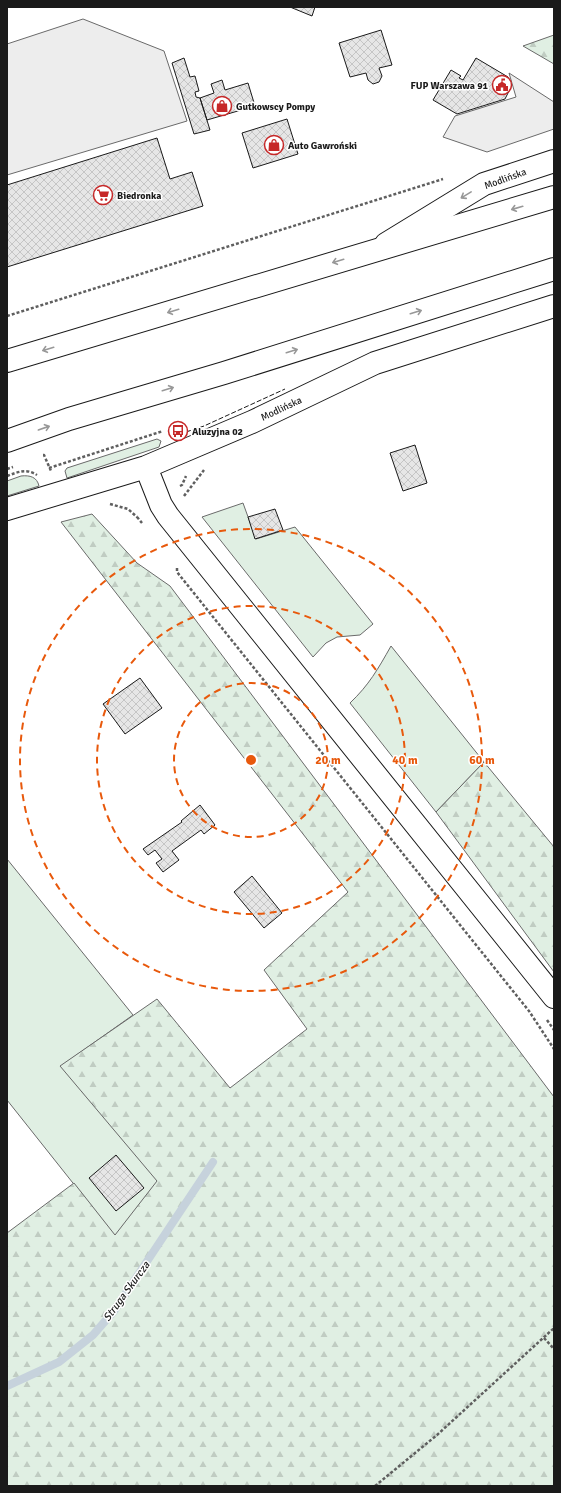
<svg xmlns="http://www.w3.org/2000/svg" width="561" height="1493" font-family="Signika,sans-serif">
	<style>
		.green { fill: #e0efe3; stroke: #6a6a6a }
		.forest { fill: url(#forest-firs); stroke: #6a6a6a }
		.parking { fill: #ededed; stroke: #6a6a6a }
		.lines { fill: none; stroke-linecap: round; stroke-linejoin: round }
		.stream { stroke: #c6d2dc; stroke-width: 8 }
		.building { fill: url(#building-cross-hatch); stroke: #1a1a1a }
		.minor-casing { stroke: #1a1a1a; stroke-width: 24 }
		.major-casing { stroke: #1a1a1a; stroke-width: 24 }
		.path { stroke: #5f5f5f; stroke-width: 2.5; stroke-dasharray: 3 2; stroke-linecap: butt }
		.minor { stroke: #fff; stroke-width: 22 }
		.major { stroke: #fff; stroke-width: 22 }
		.fence { stroke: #1a1a1a; stroke-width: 1; stroke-dasharray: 5 2; stroke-linecap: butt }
		.oneway { stroke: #989898 }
		.ring { fill: none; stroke: #e8590c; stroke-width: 2; stroke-dasharray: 7 5 }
		.labels { text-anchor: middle; stroke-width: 3; stroke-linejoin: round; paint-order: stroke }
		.poi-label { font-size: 10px; font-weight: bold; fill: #1a1a1a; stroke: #fff; text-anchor: start }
		.street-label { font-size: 10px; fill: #1a1a1a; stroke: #fff }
		.water-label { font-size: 11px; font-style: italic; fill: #1a1a1a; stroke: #fff }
		.centre { fill: #e8590c; stroke: #fff; stroke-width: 2 }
		.ring-label { font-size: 12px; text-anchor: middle; font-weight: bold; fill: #e8590c; stroke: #fff; stroke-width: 3; stroke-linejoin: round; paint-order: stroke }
	</style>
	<defs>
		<pattern id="forest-firs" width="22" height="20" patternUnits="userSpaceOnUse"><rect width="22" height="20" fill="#e0efe3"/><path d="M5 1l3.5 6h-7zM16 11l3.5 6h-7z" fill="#c0ccc2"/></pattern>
		<pattern id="building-cross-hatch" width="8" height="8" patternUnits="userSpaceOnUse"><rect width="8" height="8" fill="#e6e6e6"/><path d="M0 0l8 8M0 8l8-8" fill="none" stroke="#c5c5c5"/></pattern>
	</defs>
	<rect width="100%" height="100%" fill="#fff"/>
	<path class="green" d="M157 439 161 441 159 447 67 478 65 471 67 468Z
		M21 476C30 475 37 477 39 486L7 496V481Z
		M243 503 256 539 295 527 373 624 360 635 337 637 326 643 313 657 202 517Z
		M391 646 484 762 436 812 350 703C369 685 378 669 391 646Z
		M7 859 133 1015 61 1066 158 1181 115 1236 7 1100Z"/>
	<path class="forest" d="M554 35V64L523 46Z
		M92 514 137 563 170 586 554 1097V1486H7V1233L74 1183 115 1235 157 1181 60 1066 157 999 230 1088 307 1029 264 970 348 892 61 522Z
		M484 762 554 847V972L436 812Z"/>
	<path class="parking" d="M83 19 164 51 187 121 7 175V44Z
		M509 73 554 102V129L487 152 443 137 455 116 516 97Z"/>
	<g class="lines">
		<path class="stream" d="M7 1386 59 1362 93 1335 114 1311 213 1162"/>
	</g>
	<path class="building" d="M290 7H315L312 16Z
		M381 30 392 65 379 68 382 76 379 82 373 84 368 80 366 73 350 77 339 43Z
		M184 58 190 77 195 76 199 91 195 92 196 97 200 98 210 130 194 134 172 63Z
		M476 58 508 77 511 87 505 99 457 114 433 100 451 70 461 76 459 78 463 80Z
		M222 80 225 90 248 83 255 106 207 120 200 98 214 93 211 84Z
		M287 119 298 154 253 168 242 133Z
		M157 138 170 179 192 172 203 206 7 267V185Z
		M415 445 427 483 403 491 390 453Z
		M275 509 283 530 255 539 248 517Z
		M140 678 162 708 125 734 103 704Z
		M200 805 215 825 204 834 201 830 172 851 179 860 163 872 156 863 162 859 155 850 148 855 143 849 182 822 181 821Z
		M252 876 282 913 264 928 234 892Z
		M116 1155 144 1188 116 1211 89 1178Z"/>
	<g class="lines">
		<g class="minor-casing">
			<path id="minor" d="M386 244 484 184 554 161
				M146 467 161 505 168 516 554 997
				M7 509 146 467 252 422 375 363 554 306"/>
		</g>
		<g class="major-casing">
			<path id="major" d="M7 361 554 197
				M7 441 69 419 224 373 554 269"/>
		</g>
		<path class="path" d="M7 316 443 179
			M43 455H44L51 471
			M49 468 163 431
			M7 469 13 467
			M7 476C18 472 26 468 37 475
			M180 486 182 485 186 476
			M184 496 204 470
			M110 504 128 509 137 517
			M137 517 142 523
			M177 568V572L529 1011 554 1049
			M547 1020 554 1030
			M544 1338 554 1349
			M375 1486 437 1435 554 1328"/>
		<use href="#minor" class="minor"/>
		<use href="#major" class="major"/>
		<path class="fence" d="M186 432 204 426 285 389"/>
	</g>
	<defs><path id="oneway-shaft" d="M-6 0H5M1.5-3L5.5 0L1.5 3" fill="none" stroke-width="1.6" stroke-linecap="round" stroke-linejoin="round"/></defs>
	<g class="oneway">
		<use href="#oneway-shaft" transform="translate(466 195) rotate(149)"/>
		<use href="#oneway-shaft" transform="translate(517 208) rotate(164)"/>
		<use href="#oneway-shaft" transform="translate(338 261) rotate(163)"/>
		<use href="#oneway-shaft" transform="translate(173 311) rotate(163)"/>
		<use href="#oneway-shaft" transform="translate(416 312) rotate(-17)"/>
		<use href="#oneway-shaft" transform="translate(48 349) rotate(163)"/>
		<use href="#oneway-shaft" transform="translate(292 351) rotate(-17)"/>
		<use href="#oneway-shaft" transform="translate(168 389) rotate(-17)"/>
		<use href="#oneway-shaft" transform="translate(44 428) rotate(-19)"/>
	</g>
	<g class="ring">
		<circle cx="251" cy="760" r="77"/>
		<circle cx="251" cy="760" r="154"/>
		<circle cx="251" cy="760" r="231"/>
	</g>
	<defs>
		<g id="civic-ring" transform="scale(1)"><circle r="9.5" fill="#fff" stroke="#c62828" stroke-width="1.5"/><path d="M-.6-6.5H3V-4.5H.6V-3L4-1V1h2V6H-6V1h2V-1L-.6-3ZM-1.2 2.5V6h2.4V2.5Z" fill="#c62828"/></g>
		<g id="shop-ring" transform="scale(1)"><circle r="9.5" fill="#fff" stroke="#c62828" stroke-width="1.5"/><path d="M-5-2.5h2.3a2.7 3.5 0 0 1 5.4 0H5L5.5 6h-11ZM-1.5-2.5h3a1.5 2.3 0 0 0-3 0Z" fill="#c62828"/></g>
		<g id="supermarket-ring" transform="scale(1)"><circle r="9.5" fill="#fff" stroke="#c62828" stroke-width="1.5"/><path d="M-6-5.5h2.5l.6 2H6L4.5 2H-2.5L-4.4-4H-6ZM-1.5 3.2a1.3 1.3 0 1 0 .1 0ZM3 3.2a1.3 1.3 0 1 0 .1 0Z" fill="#c62828"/></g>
		<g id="bus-ring" transform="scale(1)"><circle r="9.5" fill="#fff" stroke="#c62828" stroke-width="1.5"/><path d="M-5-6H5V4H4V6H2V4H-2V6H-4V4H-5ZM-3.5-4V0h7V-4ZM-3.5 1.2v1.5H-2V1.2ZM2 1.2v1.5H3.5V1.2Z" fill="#c62828"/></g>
	</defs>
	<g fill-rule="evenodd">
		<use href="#civic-ring" x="502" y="85"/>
		<use href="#shop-ring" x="222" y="106"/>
		<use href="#shop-ring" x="274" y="145"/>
		<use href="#supermarket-ring" x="103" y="195"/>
		<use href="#bus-ring" x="178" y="431"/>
	</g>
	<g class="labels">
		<g class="poi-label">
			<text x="488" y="89" text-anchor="end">FUP Warszawa 91</text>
			<text x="236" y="110">Gutkowscy Pompy</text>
			<text x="288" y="149">Auto Gawroński</text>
			<text x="117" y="199">Biedronka</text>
			<text x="192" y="435">Aluzyjna 02</text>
		</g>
		<g class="street-label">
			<text transform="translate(505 178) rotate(-20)" y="4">Modlińska</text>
			<text transform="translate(281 408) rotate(-25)" y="4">Modlińska</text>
		</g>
		<g class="water-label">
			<text transform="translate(126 1291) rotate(-54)" y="4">Struga Skurcza</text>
		</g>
	</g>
	<circle cx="251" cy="760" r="6" class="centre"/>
	<g class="ring-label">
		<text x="328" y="764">20 m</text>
		<text x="405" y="764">40 m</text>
		<text x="482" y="764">60 m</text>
	</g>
	<rect width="561" height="1493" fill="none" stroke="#1a1a1a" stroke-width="16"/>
</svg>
